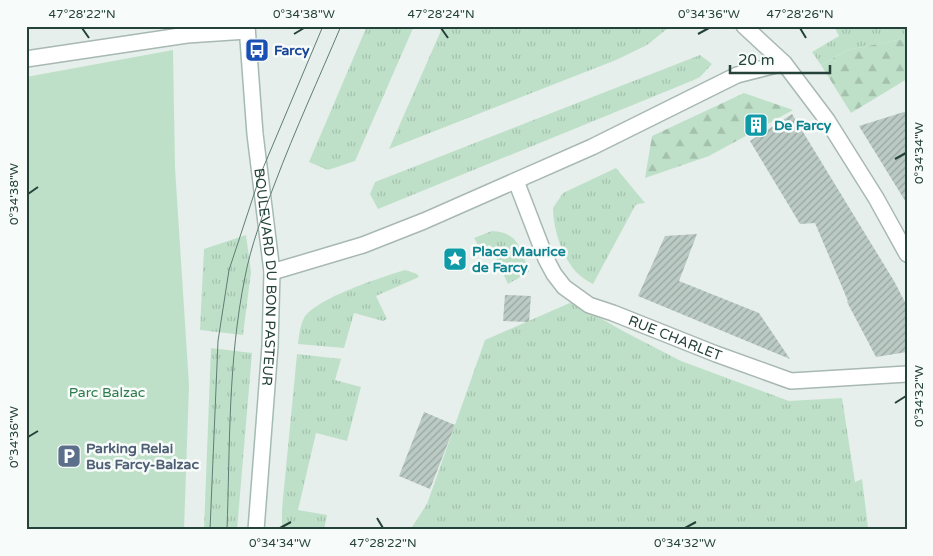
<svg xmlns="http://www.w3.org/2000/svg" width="933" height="556" font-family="'Varela Round',sans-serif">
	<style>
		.grass { fill: url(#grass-tufts) }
		.forest { fill: url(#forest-firs) }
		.park { fill: #bfe0c8 }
		.building { fill: url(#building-hatch) }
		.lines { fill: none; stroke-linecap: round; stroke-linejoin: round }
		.street-casing { stroke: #a8b8b2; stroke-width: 18 }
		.secondary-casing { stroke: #a4bbb3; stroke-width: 18 }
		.street { stroke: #fff; stroke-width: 15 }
		.secondary { stroke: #fff; stroke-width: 15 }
		.tram { stroke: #5f7d75; stroke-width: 1 }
		.ticks { fill: none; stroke: #24423a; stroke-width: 2 }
		.labels { text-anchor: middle; stroke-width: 5; stroke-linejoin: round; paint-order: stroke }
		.transit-label { font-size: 14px; font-weight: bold; fill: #164399; stroke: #f7fbf9; text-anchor: start }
		.culture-label { font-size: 14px; font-weight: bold; fill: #0d838f; stroke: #f7fbf9; text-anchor: start }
		.street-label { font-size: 14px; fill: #24423a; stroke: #f7fbf9 }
		.park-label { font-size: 14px; fill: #2d7a4b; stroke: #f7fbf9 }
		.service-label { font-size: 14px; font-weight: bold; fill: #4e5e75; stroke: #f7fbf9; text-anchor: start }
		.neatline { fill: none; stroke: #24423a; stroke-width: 2 }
		.ticks-label { font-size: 12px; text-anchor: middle; fill: #24423a }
	</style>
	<defs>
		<pattern id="grass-tufts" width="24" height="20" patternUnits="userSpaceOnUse" patternTransform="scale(1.25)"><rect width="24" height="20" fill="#bfe0c8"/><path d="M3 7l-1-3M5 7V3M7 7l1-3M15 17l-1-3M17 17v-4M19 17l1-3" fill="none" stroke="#a4c1ad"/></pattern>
		<pattern id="forest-firs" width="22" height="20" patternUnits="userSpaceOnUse" patternTransform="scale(1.25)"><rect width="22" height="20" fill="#bfe0c8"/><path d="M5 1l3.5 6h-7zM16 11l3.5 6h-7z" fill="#a4c1ad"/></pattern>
		<pattern id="building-hatch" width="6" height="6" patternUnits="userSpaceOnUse" patternTransform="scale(1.25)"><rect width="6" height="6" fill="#bbcac4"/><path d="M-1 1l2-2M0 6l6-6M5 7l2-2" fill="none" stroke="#98a6a0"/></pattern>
	</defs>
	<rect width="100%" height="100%" fill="#e6efeb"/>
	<path class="grass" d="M367 26H414L355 161 328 170 309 162Z
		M443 26H667L668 28 647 45 616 60 389 149Z
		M834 26H907V36L902 39 848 50 821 65 812 52 839 36Z
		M700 55 712 64 700 77 689 82 378 209 370 194 375 182Z
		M616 168 645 203 637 204 635 206 593 284C587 281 581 277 576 272 562 256 553 229 553 208L563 193Z
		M492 231C519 232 521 250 529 272L508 284 490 245 480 249 474 238Z
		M246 235 251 272 243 335 200 330 204 249Z
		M405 270 417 274 419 277 376 296 387 319 383 321 354 313 344 348 298 344C299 336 300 326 304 318 316 298 382 277 405 270Z
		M572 302 623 331 681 361 789 401 842 398 855 482 862 479 868 527 870 530H410L427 504 485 340Z
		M211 348 252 353 237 530H204Z
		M297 354 341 359 335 380 361 387 347 441 316 433 298 510 327 515 324 530H282V509Z"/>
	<path class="forest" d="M907 36V79L851 113 821 65 848 50 902 39Z
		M744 93 793 110 709 156 645 178 652 136Z"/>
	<path class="park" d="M173 50 175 168 189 385 184 530H26V77Z"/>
	<path class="building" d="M907 111V204L859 126Z
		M792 114 894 281 907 306V352L876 357 847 302 848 301 815 223 800 224 750 141Z
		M697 234 679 281 759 313 790 359 638 296 665 236Z
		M505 295 531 296 529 322 503 321Z
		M424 412 455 425 430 489 399 476Z"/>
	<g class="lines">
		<g class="street-casing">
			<g id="street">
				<path d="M744 26 784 63 827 120 876 198 907 254"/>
				<path d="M26 59 187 35 247 31"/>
				<path id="s1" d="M516 181 546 259 554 274 564 287 589 305 613 313 716 354 791 381 907 374"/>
				<path d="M272 272 363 245 424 221 592 147 737 75 784 63"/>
			</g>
		</g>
		<g class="secondary-casing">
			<g id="secondary">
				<path id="s2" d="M247 26 255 134 272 272 270 346 256 530"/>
			</g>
		</g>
		<use href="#street" class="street"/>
		<use href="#secondary" class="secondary"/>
		<path class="tram" d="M210 530 218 341 229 270 261 173 323 26
			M227 530C230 446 228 360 245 277 251 245 263 214 275 183 295 130 319 78 341 26"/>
	</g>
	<path class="ticks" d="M82 28 89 38M441 28 448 38M800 28 806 38M294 34 304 28M698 34 709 28M895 159 906 153M28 194 38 187M895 403 906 396M28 437 38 431M377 518 383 528M280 528 291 522M685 528 696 522"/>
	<defs>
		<g id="bus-square" transform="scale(1.25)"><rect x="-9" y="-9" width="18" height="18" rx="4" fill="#1a4fb4" stroke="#f7fbf9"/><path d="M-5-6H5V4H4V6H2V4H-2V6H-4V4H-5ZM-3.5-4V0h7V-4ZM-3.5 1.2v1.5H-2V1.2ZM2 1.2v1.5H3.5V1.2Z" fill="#fff"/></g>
		<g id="building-square" transform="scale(1.25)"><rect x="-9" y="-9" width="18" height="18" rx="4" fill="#0f9aa8" stroke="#f7fbf9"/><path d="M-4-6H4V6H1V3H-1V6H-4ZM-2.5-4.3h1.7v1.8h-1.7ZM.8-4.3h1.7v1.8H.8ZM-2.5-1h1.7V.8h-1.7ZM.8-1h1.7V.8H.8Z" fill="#fff"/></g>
		<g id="sight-square" transform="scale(1.25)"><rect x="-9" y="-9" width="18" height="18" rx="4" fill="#0f9aa8" stroke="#f7fbf9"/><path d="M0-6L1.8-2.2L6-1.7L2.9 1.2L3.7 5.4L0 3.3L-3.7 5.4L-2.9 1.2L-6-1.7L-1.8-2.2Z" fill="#fff"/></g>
		<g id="parking-square" transform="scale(1.25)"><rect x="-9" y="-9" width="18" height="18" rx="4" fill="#5c6f8a" stroke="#f7fbf9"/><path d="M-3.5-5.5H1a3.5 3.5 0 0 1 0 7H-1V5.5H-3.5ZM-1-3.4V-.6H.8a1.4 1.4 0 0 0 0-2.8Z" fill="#fff"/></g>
	</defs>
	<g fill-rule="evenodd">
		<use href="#bus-square" x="257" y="50"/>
		<use href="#building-square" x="756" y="125"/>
		<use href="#sight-square" x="455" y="259"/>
		<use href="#parking-square" x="69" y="456"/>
	</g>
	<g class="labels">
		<g class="transit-label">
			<text x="274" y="55">Farcy</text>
		</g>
		<g class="culture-label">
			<text x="774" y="130">De Farcy</text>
			<text x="472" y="256">Place Maurice<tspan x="472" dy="16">de Farcy</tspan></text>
		</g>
		<g class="street-label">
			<text dy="5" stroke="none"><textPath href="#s2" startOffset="252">BOULEVARD DU BON PASTEUR</textPath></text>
			<text dy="5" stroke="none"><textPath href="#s1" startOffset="240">RUE CHARLET</textPath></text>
		</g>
		<g class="park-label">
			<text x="107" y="397">Parc Balzac</text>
		</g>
		<g class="service-label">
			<text x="86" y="453">Parking Relai<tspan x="86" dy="16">Bus Farcy-Balzac</tspan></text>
		</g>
	</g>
	<rect width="933" height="556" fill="none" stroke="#f7fbf9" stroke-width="55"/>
	<path d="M730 65v8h100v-8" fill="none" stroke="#24423a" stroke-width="2.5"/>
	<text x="738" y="65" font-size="15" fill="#24423a" stroke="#f7fbf9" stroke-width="4" paint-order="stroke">20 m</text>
	<rect x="28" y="28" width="878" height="500" class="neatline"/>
	<g class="ticks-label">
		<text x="82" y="18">47°28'22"N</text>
		<text x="304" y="18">0°34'38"W</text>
		<text x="441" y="18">47°28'24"N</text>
		<text x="709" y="18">0°34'36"W</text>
		<text x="800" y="18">47°28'26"N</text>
		<text transform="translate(919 153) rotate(-90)" y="4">0°34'34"W</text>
		<text transform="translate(14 194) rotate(-90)" y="4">0°34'38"W</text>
		<text transform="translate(919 396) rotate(-90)" y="4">0°34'32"W</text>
		<text transform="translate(14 437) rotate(-90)" y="4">0°34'36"W</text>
		<text x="280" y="547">0°34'34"W</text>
		<text x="383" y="547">47°28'22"N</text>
		<text x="685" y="547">0°34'32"W</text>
	</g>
</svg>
